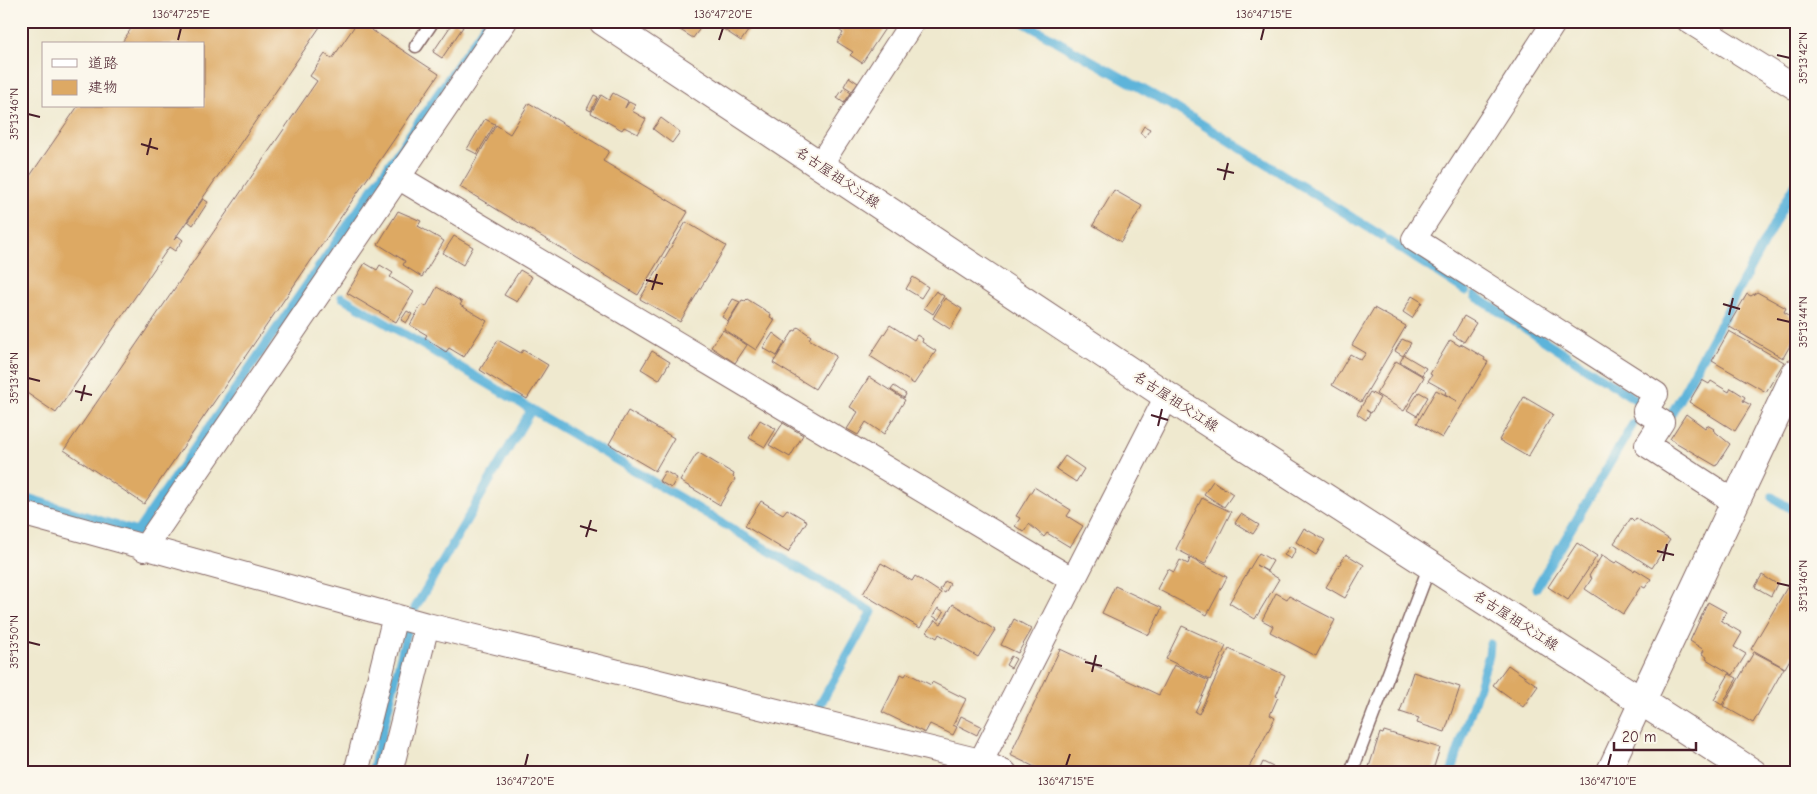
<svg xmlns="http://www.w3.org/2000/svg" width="1817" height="794" font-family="'Comic Neue','Klee One',sans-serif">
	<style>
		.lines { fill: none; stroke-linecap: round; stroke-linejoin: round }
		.stream { stroke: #5db4da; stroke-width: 9 }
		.building { fill: #dda964 }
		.lane-casing { stroke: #846664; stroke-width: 15 }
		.street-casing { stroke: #846664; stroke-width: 26 }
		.secondary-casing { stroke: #846664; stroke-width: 30 }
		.primary-casing { stroke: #846664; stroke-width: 30 }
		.lane { stroke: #fff; stroke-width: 12 }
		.street { stroke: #fff; stroke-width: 24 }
		.secondary { stroke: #fff; stroke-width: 28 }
		.primary { stroke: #fff; stroke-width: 28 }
		.ticks { fill: none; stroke: #4a1f2b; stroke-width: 2 }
		.labels { text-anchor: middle; stroke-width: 4; stroke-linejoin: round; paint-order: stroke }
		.street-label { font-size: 14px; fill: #4a1f2b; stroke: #fbf7ec }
		.neatline { fill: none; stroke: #4a1f2b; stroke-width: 2 }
		.ticks-label { font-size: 12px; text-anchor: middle; fill: #4a1f2b }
	</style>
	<rect width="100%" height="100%" fill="#fbf7ec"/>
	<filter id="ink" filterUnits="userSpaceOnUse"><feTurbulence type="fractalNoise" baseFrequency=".02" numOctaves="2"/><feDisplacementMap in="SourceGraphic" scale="10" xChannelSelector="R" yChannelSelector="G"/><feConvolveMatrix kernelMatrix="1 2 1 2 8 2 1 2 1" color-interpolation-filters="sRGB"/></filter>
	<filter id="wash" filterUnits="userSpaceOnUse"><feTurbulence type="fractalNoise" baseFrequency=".0096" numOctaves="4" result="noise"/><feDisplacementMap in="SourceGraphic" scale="20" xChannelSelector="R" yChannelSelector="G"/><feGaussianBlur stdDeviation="1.12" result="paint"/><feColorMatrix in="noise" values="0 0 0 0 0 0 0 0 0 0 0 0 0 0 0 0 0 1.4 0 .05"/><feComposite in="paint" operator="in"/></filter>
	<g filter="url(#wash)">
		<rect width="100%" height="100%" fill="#efe9cf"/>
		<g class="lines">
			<path class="stream" d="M1021 21 1176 108 1382 236
				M1389 241 1466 291
				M1475 296 1568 356
				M342 297 872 612 817 710
				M1574 360 1638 401
				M1672 413 1796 183
				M21 496 137 532 488 21
				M1772 497 1796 512
				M1536 588 1633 424
				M415 608 531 410
				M372 773 407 632
				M1451 773 1489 655 1490 644"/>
		</g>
		<g id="blocks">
			<path class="building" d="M136 21H324L174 240 178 236 183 240 175 251 169 247 56 413 21 389V189L78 106H204V44H121Z
				M358 21 439 74 144 504 64 450 317 81 310 76 325 54 332 59Z
				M454 21 463 27 442 58 433 52Z
				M682 21H710L707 25 704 23 693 38 677 28Z
				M711 21H755L741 41Z
				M845 21H890L862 63 850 55 853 52 837 42 843 33 839 30Z
				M849 77 858 83 852 91 844 86Z
				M844 88 851 93 844 103 837 98Z
				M613 93 628 101 625 108 629 102 635 105 632 111 646 119 638 134 624 127 622 130 591 113 601 95 609 100Z
				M594 95 598 97 591 111 587 109Z
				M529 103 609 151 603 161 688 212 638 295 460 187 496 125 510 134Z
				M661 118 680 132 672 143 653 129Z
				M485 119 495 124 477 154 467 149Z
				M1144 126 1150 129 1145 137 1140 133Z
				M23 168 30 173 21 186V170Z
				M1114 190 1142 206 1121 242 1093 225Z
				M203 199 208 202 193 225 188 221Z
				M398 211 421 221 418 226 444 241 422 277 403 265 405 261 378 244Z
				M686 222 726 246 680 322 640 299Z
				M454 236 473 247 463 265 443 253Z
				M365 263 377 270 380 265 393 273 390 277 414 292 396 322 347 293Z
				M520 270 532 277 517 302 504 295Z
				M913 277 928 287 921 298 906 289Z
				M437 287 462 302 460 305 487 321 464 357 449 348 446 352 425 338 427 335 410 325 422 304 426 307Z
				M936 291 944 296 933 314 924 308Z
				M1757 292 1786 308 1784 312 1796 319V335L1783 358 1728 326 1747 294 1751 296Z
				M1412 296 1422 302 1412 318 1403 312Z
				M945 298 962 309 950 329 933 318Z
				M733 299 740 302 728 321 722 317Z
				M747 299 771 314 770 317 775 320 756 350 724 329 742 300 745 301Z
				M1374 308 1406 326 1361 402 1332 385 1350 354 1361 360 1366 353 1352 345Z
				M407 311 412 314 406 323 401 320Z
				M1464 316 1476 323 1464 342 1453 335Z
				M890 325 914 340 917 335 923 339 922 342 936 351 914 384 870 356Z
				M798 327 811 336 809 339 836 356 815 389 773 363 794 330 796 331Z
				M723 330 747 345 735 363 711 347Z
				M1729 331 1784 362 1766 392 1712 361Z
				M773 333 785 342 777 356 763 348Z
				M1402 339 1411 343 1403 356 1395 351Z
				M498 340 521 353 523 350 548 365 527 399 480 370Z
				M1450 340 1460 346 1461 344 1485 358 1484 360 1488 362 1442 438 1417 423 1436 390 1457 401 1445 394 1446 391 1428 381 1432 375 1430 374Z
				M652 351 670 362 659 380 641 369Z
				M1404 355 1426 368 1422 375 1400 362Z
				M1396 361 1424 377 1404 411 1376 394Z
				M869 377 905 400 884 434 866 422 858 435 847 429 858 412 850 407Z
				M1702 380 1709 384 1711 381 1729 392 1731 388 1745 397 1743 401 1751 405 1735 431 1689 402Z
				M894 386 906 394 904 398 891 390Z
				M1370 392 1380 398 1371 413 1366 410 1370 413 1366 420 1357 414Z
				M1419 392 1428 397 1417 416 1407 410Z
				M1524 397 1553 414 1528 457 1499 440Z
				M628 411 674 438 655 471 609 444Z
				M1686 414 1705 428 1707 425 1714 429 1713 430 1730 444 1716 466 1670 439Z
				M760 420 776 429 765 447 749 438Z
				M783 423 803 435 790 457 769 445Z
				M699 453 734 474 733 477 735 479 720 505 680 481 696 455Z
				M1065 456 1084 469 1076 482 1056 469Z
				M665 471 677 478 671 488 659 481Z
				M1213 481 1233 494 1224 507 1204 494Z
				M1034 487 1071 510 1067 516 1083 526 1070 547 1047 533 1044 537 1029 524 1024 532 1015 526 1020 518 1016 516Z
				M1202 498 1231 512 1205 564 1176 549Z
				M761 501 783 514 787 509 807 521 788 552 745 526Z
				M1241 514 1259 525 1253 534 1235 523Z
				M1631 518 1634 521 1636 518 1670 540 1652 568 1614 543Z
				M1304 528 1325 540 1316 555 1296 542Z
				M1577 543 1597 556 1568 600 1548 587Z
				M1290 546 1296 549 1291 559 1284 555Z
				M1259 553 1273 561 1267 571 1256 565 1279 579 1255 619 1229 603Z
				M1346 554 1364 565 1345 598 1326 587Z
				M1602 555 1615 563 1617 561 1634 571 1635 569 1651 579 1645 588 1641 586 1623 614 1585 589 1592 578 1589 576Z
				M1190 558 1227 577 1207 615 1157 589 1168 569 1174 572 1180 560 1188 564Z
				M881 563 912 581 915 576 941 593 920 628 863 594Z
				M1762 575 1777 584 1771 596 1755 587Z
				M1792 579 1796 581V649L1785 668 1751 649Z
				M945 581 950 584 945 593 940 590Z
				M1115 586 1162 608 1149 635 1102 613Z
				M1276 593 1287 599 1289 596 1335 620 1316 656 1270 632 1273 626 1262 620Z
				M1708 602 1726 612 1721 621 1742 633 1734 647 1746 654 1733 675 1706 659 1707 657 1702 654 1704 650 1690 641Z
				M953 604 995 630 978 657 939 634 937 638 927 632 935 620 941 624Z
				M938 608 944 612 939 620 933 616Z
				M1014 619 1032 629 1018 653 1001 645Z
				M1182 626 1226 646 1210 680 1166 659Z
				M1060 649 1159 695 1174 665 1209 681 1195 712 1199 714 1229 649 1285 675 1276 696 1278 697 1270 715 1275 718 1246 773H1047L1010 755Z
				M1754 652 1784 668 1753 723 1723 706Z
				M1011 656 1016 659 1011 668 1006 665Z
				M1508 665 1538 686 1523 707 1493 685Z
				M1413 672 1460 687 1445 732 1417 723 1419 718 1400 712Z
				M907 673 931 685 932 682 966 699 953 725 957 727 953 735 930 724 925 733 882 712 901 674 905 676Z
				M1729 674 1737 678 1722 705 1714 700Z
				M961 716 981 726 977 735 957 725Z
				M1384 731 1440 748 1432 773H1367L1380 733 1383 734Z
				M1263 762 1285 773H1258Z"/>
		</g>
	</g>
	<g filter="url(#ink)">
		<use href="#blocks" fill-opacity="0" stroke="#846664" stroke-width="1"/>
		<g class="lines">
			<g class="lane-casing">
				<path id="lane" d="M416 46 433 21
					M1351 773 1430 565"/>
			</g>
			<g class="street-casing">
				<path id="street" d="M1555 21 1414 239 1656 394 1645 411 1662 422 1647 445 1735 502
					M1689 21 1796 88
					M820 165 913 21
					M398 177 1073 580
					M21 513 427 625 980 761 1005 773
					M144 549 505 21
					M356 773 395 616
					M390 773 427 625
					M975 773 1167 396
					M1608 773 1642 700"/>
			</g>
			<g class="secondary-casing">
				<path id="secondary" d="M1642 700 1796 373"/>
			</g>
			<g class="primary-casing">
				<path id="primary" d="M603 21 1167 396 1753 773"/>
			</g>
			<use href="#lane" class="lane"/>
			<use href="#street" class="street"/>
			<use href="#secondary" class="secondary"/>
			<use href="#primary" class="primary"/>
		</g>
	</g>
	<path class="ticks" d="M178 40 181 28M719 40 723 28M1261 40 1264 28M1777 55 1790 58M28 114 40 117M141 144 158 149M147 155 151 138M1217 169 1234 173M1224 180 1228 163M646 280 663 284M652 290 657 274M1723 304 1740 309M1729 315 1733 298M1777 319 1790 322M28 378 40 381M75 391 92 395M81 401 85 385M1151 415 1168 420M1158 426 1162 409M580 526 597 531M586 537 591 520M1657 551 1674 555M1663 561 1667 544M1777 583 1790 586M28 642 40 645M1085 662 1102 666M1092 672 1096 655M525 766 528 754M1066 766 1070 754M1608 766 1611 754"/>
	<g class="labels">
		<g class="street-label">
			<text transform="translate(838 177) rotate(34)" y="5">名古屋祖父江線</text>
			<text transform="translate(1176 401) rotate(33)" y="5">名古屋祖父江線</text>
			<text transform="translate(1516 620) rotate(33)" y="5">名古屋祖父江線</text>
		</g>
	</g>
	<rect width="1817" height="794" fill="none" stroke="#fbf7ec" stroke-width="55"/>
	<rect x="42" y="42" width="162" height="65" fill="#fbf7ec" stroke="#b4a19f"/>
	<rect x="52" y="59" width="25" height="8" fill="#ffffff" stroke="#b4a19f"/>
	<text x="88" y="68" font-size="15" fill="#4a1f2b">道路</text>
	<rect x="52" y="80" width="25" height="15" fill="#dda964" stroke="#b4a19f"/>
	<text x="88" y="92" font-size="15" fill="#4a1f2b">建物</text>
	<path d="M1614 742v8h82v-8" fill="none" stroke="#4a1f2b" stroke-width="2.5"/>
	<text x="1622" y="742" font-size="15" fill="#4a1f2b" stroke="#fbf7ec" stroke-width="4" paint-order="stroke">20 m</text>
	<rect x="28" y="28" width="1762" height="738" class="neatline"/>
	<g class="ticks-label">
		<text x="181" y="18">136°47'25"E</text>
		<text x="723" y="18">136°47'20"E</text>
		<text x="1264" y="18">136°47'15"E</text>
		<text transform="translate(1803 58) rotate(-90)" y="4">35°13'42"N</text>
		<text transform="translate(14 114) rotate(-90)" y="4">35°13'46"N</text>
		<text transform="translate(1803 322) rotate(-90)" y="4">35°13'44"N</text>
		<text transform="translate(14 378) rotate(-90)" y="4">35°13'48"N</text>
		<text transform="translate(1803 586) rotate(-90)" y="4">35°13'46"N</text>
		<text transform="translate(14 642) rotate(-90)" y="4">35°13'50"N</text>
		<text x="525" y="785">136°47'20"E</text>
		<text x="1066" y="785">136°47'15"E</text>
		<text x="1608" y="785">136°47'10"E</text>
	</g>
</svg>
